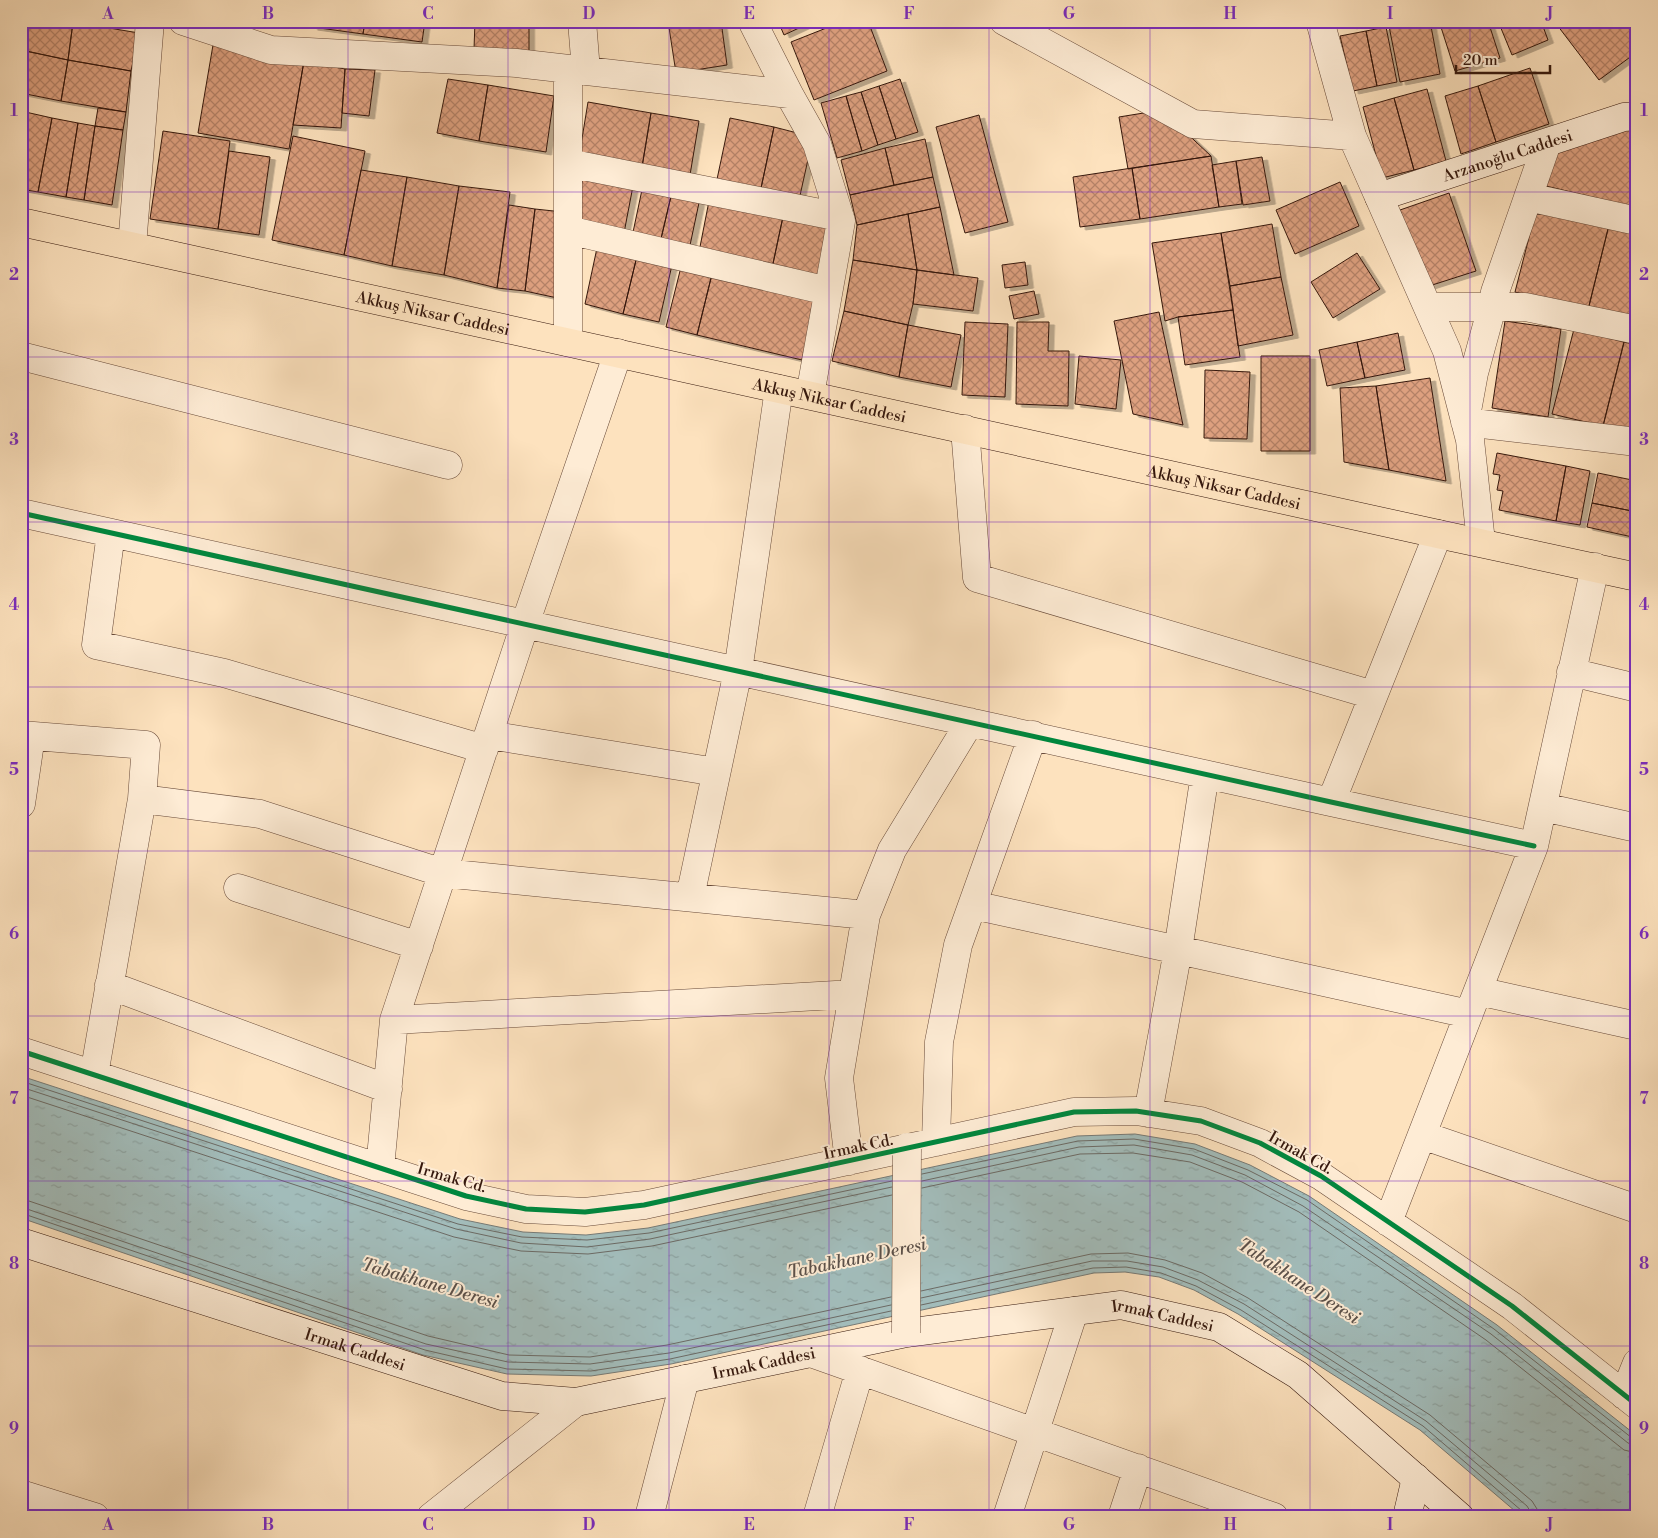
<svg xmlns="http://www.w3.org/2000/svg" width="1658" height="1538" font-family="'Libre Bodoni',serif">
	<style>
		.water { fill: url(#water-ripples); stroke: #777a75 }
		.lines { fill: none; stroke-linecap: round; stroke-linejoin: round }
		.shore { stroke: #6c6a64; stroke-width: 1 }
		.building { fill: url(#building-cross-hatch); stroke: #36180d; filter: url(#shadow) }
		.street-casing { stroke: #684a39; stroke-width: 29 }
		.secondary-casing { stroke: #36180d; stroke-width: 29 }
		.primary-casing { stroke: #36180d; stroke-width: 29 }
		.street { stroke: #feecd5; stroke-width: 28 }
		.secondary { stroke: #feecd5; stroke-width: 28 }
		.primary { stroke: #fde2be; stroke-width: 28 }
		.street-bridge-casing { stroke: #684a39; stroke-width: 29; stroke-linecap: butt }
		.street-bridge { stroke: #feecd5; stroke-width: 28 }
		.cycleway-casing { stroke: #feecd5; stroke-width: 8 }
		.cycleway { stroke: #00873e; stroke-width: 5 }
		.grid { fill: none; stroke: #7b2cbf; stroke-width: 1; stroke-opacity: 0.55 }
		.labels { text-anchor: middle; stroke-width: 4; stroke-linejoin: round; paint-order: stroke }
		.street-label { font-size: 16px; fill: #36180d; stroke: #feecd5 }
		.water-label { font-size: 18px; font-style: italic; fill: #5c514a; stroke: #feecd5 }
		.neatline { fill: none; stroke: #7b2cbf; stroke-width: 2 }
		.grid-label { font-size: 16px; text-anchor: middle; font-weight: bold; fill: #7b2cbf }
	</style>
	<defs>
		<pattern id="water-ripples" width="26" height="14" patternUnits="userSpaceOnUse" patternTransform="scale(1.25)"><rect width="26" height="14" fill="#a2bcba"/><path d="M2 4q2-2 4 0t4 0M15 11q2-2 4 0t4 0" fill="none" stroke="#8ca19f"/></pattern>
		<pattern id="building-cross-hatch" width="8" height="8" patternUnits="userSpaceOnUse" patternTransform="scale(1.25)"><rect width="8" height="8" fill="#dda07f"/><path d="M0 0l8 8M0 8l8-8" fill="none" stroke="#b48166"/></pattern>
		<filter id="shadow"><feDropShadow dx="5.5" dy="3" stdDeviation="0" flood-color="#0004"/></filter>
	</defs>
	<rect width="100%" height="100%" fill="#fde2be"/>
	<filter id="stains"><feTurbulence type="fractalNoise" baseFrequency=".004" numOctaves="4"/><feColorMatrix values="0 0 0 0 .2 0 0 0 0 .09 0 0 0 0 .02 0 0 0 .5 -.17"/></filter>
	<radialGradient id="worn" r=".72"><stop offset=".6" stop-color="#630" stop-opacity="0"/><stop offset="1" stop-color="#630" stop-opacity=".3"/></radialGradient>
	<path class="water" d="M21 1076 460 1219 523 1232 586 1235 648 1228 1077 1136 1135 1134 1195 1144 1250 1165 1309 1196 1497 1325 1637 1436V1517H1522L1420 1430 1238 1314 1194 1290 1159 1277 1125 1272 1094 1273 671 1364 591 1376 507 1374 423 1355 21 1218Z"/>
	<g class="lines">
		<path class="shore" d="M21 1081 458 1224 522 1237 587 1240 649 1233 892 1181
			M21 1087 456 1229 521 1243 587 1247 650 1239 892 1187
			M21 1095 454 1237 521 1251 588 1254 652 1246 892 1195
			M922 1174 1078 1141 1134 1139 1194 1149 1248 1170 1307 1200 1494 1329 1632 1438 1637 1440
			M922 1181 1079 1147 1134 1145 1192 1155 1245 1175 1303 1206 1491 1334 1628 1443 1637 1446
			M922 1188 1080 1154 1133 1153 1190 1162 1242 1182 1299 1212 1486 1340 1624 1450 1637 1453
			M21 1200 29 1201 428 1336 509 1355 590 1357 667 1345 891 1297
			M21 1207 426 1344 508 1362 590 1364 669 1353 891 1305
			M21 1213 425 1350 507 1369 591 1371 670 1359 891 1311
			M921 1291 1091 1254 1128 1253 1165 1260 1202 1273 1248 1298 1430 1415 1532 1501 1537 1509 1538 1517
			M921 1298 1092 1261H1127L1163 1267 1198 1280 1244 1304 1426 1421 1527 1506 1530 1511 1531 1517
			M921 1305 1093 1268 1126 1267 1161 1273 1196 1286 1241 1310 1423 1426 1522 1511 1524 1517"/>
	</g>
	<path class="building" d="M21 21 73 22 68 60 21 50Z
		M313 21H365L363 34 312 27Z
		M365 21H425L422 42 363 34Z
		M475 21H529V51L474 49Z
		M668 21H721L727 65 676 73Z
		M778 21H814L784 35Z
		M844 21H868L887 71 814 100 791 42Z
		M1349 21H1364L1351 26Z
		M1413 21H1430L1440 74 1400 82 1389 26Z
		M1439 21H1488L1500 58 1455 71Z
		M1498 21H1541L1548 40 1512 55Z
		M1554 21H1625L1637 36V52L1599 80Z
		M73 22 139 33 131 71 68 60Z
		M1386 27 1397 82 1377 86 1366 31Z
		M1366 31 1377 86 1353 91 1340 36Z
		M213 45 304 61 289 149 198 133Z
		M21 50 68 60 61 101 21 93Z
		M68 60 131 71 126 112 61 101Z
		M304 61 345 69 341 128 293 125Z
		M1530 68 1549 124 1496 142 1478 86Z
		M345 69 375 70 369 116 342 113Z
		M448 79 488 85 479 141 437 133Z
		M900 79 918 132 896 139 879 86Z
		M488 85 554 96 546 152 479 141Z
		M879 86 896 139 878 145 861 92Z
		M1478 86 1496 142 1461 154 1445 96Z
		M1427 89 1446 161 1414 170 1394 98Z
		M861 92 878 145 862 151 846 96Z
		M846 96 862 151 837 158 821 103Z
		M1394 98 1414 170 1382 178 1363 107Z
		M588 102 651 113 642 167 579 157Z
		M98 108 126 112 123 130 95 126Z
		M1162 110 1211 156 1128 169 1119 117Z
		M21 111 52 118 38 192 21 189Z
		M651 113 699 121 690 175 642 167Z
		M979 115 1008 222 965 233 936 127Z
		M52 118 78 123 66 197 38 192Z
		M730 118 774 127 760 193 716 184Z
		M78 123 95 126 84 200 66 197Z
		M1637 124V208L1546 186 1554 152Z
		M95 126 123 130 112 205 84 200Z
		M774 127 813 137 799 200 760 193Z
		M163 131 230 141 218 229 150 219Z
		M293 136 365 151 344 255 272 240Z
		M925 139 933 177 894 185 885 148Z
		M885 148 894 185 850 195 841 160Z
		M229 151 270 157 259 235 218 229Z
		M1211 156 1219 207 1140 219 1132 168Z
		M1262 157 1270 201 1243 205 1236 161Z
		M1236 161 1242 204 1219 207 1212 165Z
		M1132 168 1140 219 1080 227 1073 177Z
		M361 170 407 177 392 266 344 255Z
		M583 176 633 186 624 233 574 224Z
		M407 177 459 186 444 275 392 266Z
		M933 177 940 207 857 225 850 195Z
		M1340 182 1359 226 1295 254 1276 210Z
		M643 185 672 192 660 243 632 237Z
		M459 186 510 192 497 288 444 275Z
		M672 192 700 198 689 250 660 243Z
		M1449 193 1476 271 1426 287 1400 210Z
		M710 196 784 212 771 273 698 257Z
		M509 205 535 209 525 291 497 288Z
		M1537 206 1609 225 1588 310 1515 292Z
		M940 207 954 275 917 270 908 214Z
		M535 209 563 212 562 299 525 291Z
		M784 212 831 222 819 283 771 273Z
		M908 214 917 270 853 260 857 225Z
		M1272 224 1281 277 1230 286 1221 233Z
		M1609 225 1637 232V307L1633 321 1588 310Z
		M1221 233 1233 310 1178 317 1165 321 1152 243Z
		M597 248 637 256 623 314 585 304Z
		M1357 253 1380 289 1333 318 1311 282Z
		M637 256 672 265 659 322 623 314Z
		M853 260 917 270 913 304 908 325 844 311Z
		M1025 262 1028 285 1005 288 1002 265Z
		M682 263 713 270 697 335 666 327Z
		M713 270 817 294 802 360 697 335Z
		M917 270 978 278 973 311 913 304Z
		M1281 277 1293 335 1238 346 1230 286Z
		M1034 291 1039 314 1014 319 1009 296Z
		M1233 310 1240 357 1185 365 1178 317Z
		M844 311 908 325 899 377 832 361Z
		M1159 312 1183 425 1133 414 1114 321Z
		M1505 321 1561 329 1548 417 1492 408Z
		M965 322 1008 324 1005 397 962 395Z
		M1017 322H1049L1048 351H1069L1068 406 1016 404Z
		M908 325 961 335 951 387 899 377Z
		M1574 329 1624 342 1603 426 1552 414Z
		M1398 333 1405 370 1365 378 1357 342Z
		M1357 342 1365 378 1327 386 1319 350Z
		M1624 342 1637 345V430L1603 426Z
		M1079 356 1121 360 1116 409 1075 404Z
		M1261 356H1310V451H1261Z
		M1205 370 1250 372 1247 439 1204 438Z
		M1430 378 1446 481 1389 470 1376 386Z
		M1376 386 1389 470 1344 462 1340 388Z
		M1497 453 1566 466 1556 521 1499 510 1503 491 1497 490 1500 475 1493 474Z
		M1566 466 1590 471 1580 525 1556 521Z
		M1598 473 1637 481V512L1592 503Z
		M1592 503 1637 512V538L1587 527Z"/>
	<g class="lines">
		<g class="street-casing">
			<path id="street" d="M183 21 271 50 516 63 789 94
				M582 21 586 71
				M752 21 789 94 817 144 841 221 810 395
				M1004 21 1193 124 1352 136
				M1320 21 1352 136 1447 351 1470 440 1481 542
				M568 69V342
				M1547 143 1495 292 1492 307 1474 373 1465 422 1637 442
				M568 163 840 217
				M1528 197 1637 221
				M568 230 828 291
				M132 246 150 21
				M1428 307H1525L1637 330
				M21 356 448 465
				M965 429 977 578 1373 695
				M21 513 1331 802 1534 846
				M111 533 96 645 224 673 484 749
				M1571 672 1637 688
				M21 735 146 745 142 799 260 814 443 873 866 915
				M489 735 716 772
				M1331 802 1438 534
				M21 804 31 736
				M1543 807 1637 828
				M238 888 419 946
				M690 897 738 671 779 389
				M973 905 1469 1014
				M109 985 388 1089
				M1478 991 1637 1026
				M394 1020 853 994
				M21 1051 466 1196 526 1209 585 1212 644 1205 1074 1112 1136 1111 1201 1121 1260 1143 1321 1176 1512 1306 1637 1405
				M94 1075 142 799
				M1148 1113 1178 950 1205 774
				M1422 1135 1637 1209
				M936 1142 939 1042 958 945 1033 735
				M849 1161 839 1078 866 915 892 850 970 722
				M380 1168 394 1020 525 624 618 353
				M1388 1222 1534 846 1595 567
				M811 1353 1274 1517
				M1624 1395 1637 1363
				M21 1494 95 1517
				M431 1517 576 1402
				M649 1517 685 1379
				M817 1517 860 1370
				M1007 1517 1074 1311
				M1122 1517 1138 1468"/>
		</g>
		<g class="secondary-casing">
			<g id="secondary">
				<path id="s1" d="M1379 197 1624 117 1637 116"/>
				<path id="s2" d="M21 1242 502 1396 576 1402 906 1333 1121 1305 1219 1327 1298 1375 1460 1517"/>
				<path d="M1407 1517 1416 1478"/>
			</g>
		</g>
		<g class="primary-casing">
			<g id="primary">
				<path id="s3" d="M21 222 1438 534 1637 577"/>
			</g>
		</g>
		<use href="#street" class="street"/>
		<use href="#secondary" class="secondary"/>
		<use href="#primary" class="primary"/>
		<g class="street-bridge-casing">
			<path id="street-bridge" d="M906 1333 907 1147"/>
		</g>
		<use href="#street-bridge" class="street-bridge"/>
		<g class="cycleway-casing">
			<path id="cycleway" d="M21 513 1331 802 1534 846
				M21 1051 466 1196 526 1209 585 1212 644 1205 1074 1112 1136 1111 1201 1121 1260 1143 1321 1176 1512 1306 1637 1405"/>
		</g>
		<use href="#cycleway" class="cycleway"/>
	</g>
	<path class="grid" d="M188 21V1517M348 21V1517M508 21V1517M669 21V1517M829 21V1517M989 21V1517M1150 21V1517M1310 21V1517M1470 21V1517M21 192H1637M21 357H1637M21 522H1637M21 687H1637M21 851H1637M21 1016H1637M21 1181H1637M21 1346H1637"/>
	<g class="labels">
		<g class="street-label">
			<text dy="6" stroke="none"><textPath href="#s1" startOffset="135">Arzanoğlu Caddesi</textPath></text>
			<text dy="6" stroke="none"><textPath href="#s3" startOffset="422">Akkuş Niksar Caddesi</textPath></text>
			<text dy="6" stroke="none"><textPath href="#s3" startOffset="828">Akkuş Niksar Caddesi</textPath></text>
			<text dy="6" stroke="none"><textPath href="#s3" startOffset="1232">Akkuş Niksar Caddesi</textPath></text>
			<text transform="translate(858 1146) rotate(-12)" y="6">Irmak Cd.</text>
			<text transform="translate(1301 1152) rotate(29)" y="6">Irmak Cd.</text>
			<text transform="translate(452 1177) rotate(16)" y="6">Irmak Cd.</text>
			<text dy="6" stroke="none"><textPath href="#s2" startOffset="1176">Irmak Caddesi</textPath></text>
			<text dy="6" stroke="none"><textPath href="#s2" startOffset="351">Irmak Caddesi</textPath></text>
			<text dy="6" stroke="none"><textPath href="#s2" startOffset="771">Irmak Caddesi</textPath></text>
		</g>
		<g class="water-label">
			<text transform="translate(857 1258) rotate(-12)" y="6">Tabakhane Deresi</text>
			<text transform="translate(1299 1281) rotate(33)" y="6">Tabakhane Deresi</text>
			<text transform="translate(430 1283) rotate(16)" y="6">Tabakhane Deresi</text>
		</g>
	</g>
	<rect width="1658" height="1538" fill="none" stroke="#fde2be" stroke-width="55"/>
	<path d="M1456 65v8h94v-8" fill="none" stroke="#36180d" stroke-width="2.5"/>
	<text x="1463" y="65" font-size="15" fill="#36180d" stroke="#feecd5" stroke-width="4" paint-order="stroke">20 m</text>
	<rect x="28" y="28" width="1602" height="1482" class="neatline"/>
	<g class="grid-label">
		<text x="108" y="19">A</text>
		<text x="268" y="19">B</text>
		<text x="428" y="19">C</text>
		<text x="589" y="19">D</text>
		<text x="749" y="19">E</text>
		<text x="909" y="19">F</text>
		<text x="1069" y="19">G</text>
		<text x="1230" y="19">H</text>
		<text x="1390" y="19">I</text>
		<text x="1550" y="19">J</text>
		<text x="14" y="116">1</text>
		<text x="1644" y="116">1</text>
		<text x="14" y="280">2</text>
		<text x="1644" y="280">2</text>
		<text x="14" y="445">3</text>
		<text x="1644" y="445">3</text>
		<text x="14" y="610">4</text>
		<text x="1644" y="610">4</text>
		<text x="14" y="775">5</text>
		<text x="1644" y="775">5</text>
		<text x="14" y="939">6</text>
		<text x="1644" y="939">6</text>
		<text x="14" y="1104">7</text>
		<text x="1644" y="1104">7</text>
		<text x="14" y="1269">8</text>
		<text x="1644" y="1269">8</text>
		<text x="14" y="1434">9</text>
		<text x="1644" y="1434">9</text>
		<text x="108" y="1530">A</text>
		<text x="268" y="1530">B</text>
		<text x="428" y="1530">C</text>
		<text x="589" y="1530">D</text>
		<text x="749" y="1530">E</text>
		<text x="909" y="1530">F</text>
		<text x="1069" y="1530">G</text>
		<text x="1230" y="1530">H</text>
		<text x="1390" y="1530">I</text>
		<text x="1550" y="1530">J</text>
	</g>
	<rect width="100%" height="100%" filter="url(#stains)"/>
	<rect width="100%" height="100%" fill="url(#worn)"/>
</svg>
